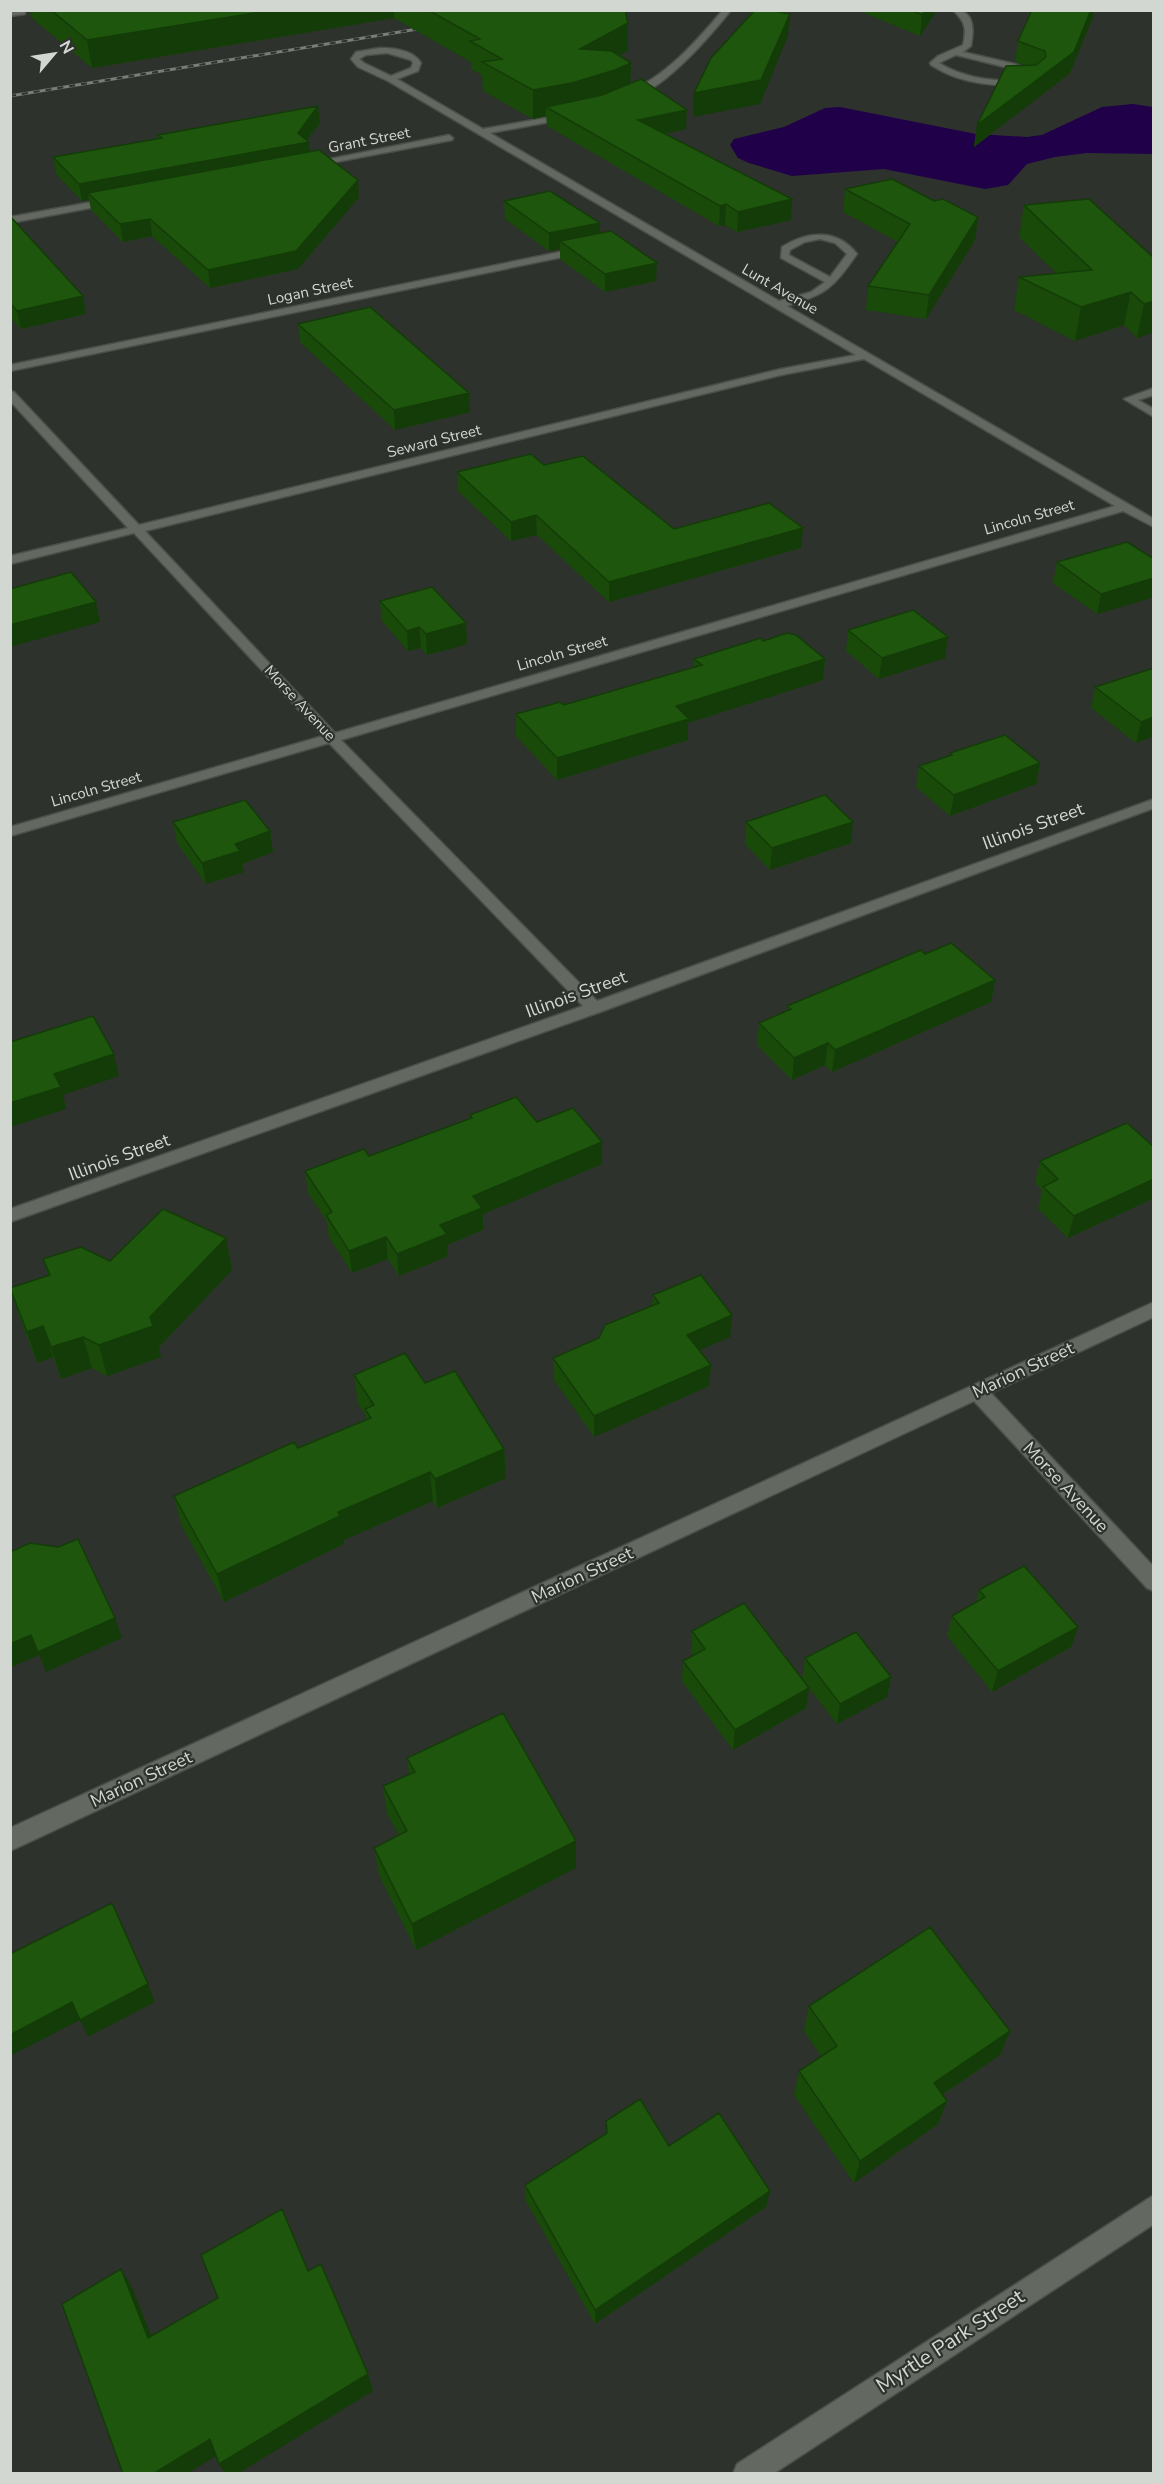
<svg xmlns="http://www.w3.org/2000/svg" width="1164" height="2484" font-family="'Nunito Sans',sans-serif">
	<style>
		.water { fill: #200049 }
		.lines { fill: none; stroke-linecap: round; stroke-linejoin: round }
		.minor-casing { stroke: #4a4f49; stroke-width: 3 }
		.minor { fill: #636861; fill-rule: evenodd }
		.rail-casing { stroke: #797e78; stroke-width: 3 }
		.rail { stroke: #2d322c; stroke-width: 2; stroke-dasharray: 6; stroke-linecap: butt }
		.wall { fill: #194a0a }
		.shaded-wall { fill: #143c08 }
		.building { fill: #1d560c; stroke: #143c08; stroke-width: 1.5 }
		.labels { text-anchor: middle; stroke-width: 4.5; stroke-linejoin: round; paint-order: stroke }
		.far-street-label { font-size: 15px; fill: #d3d7d2; stroke: #2d322c }
		.street-label { font-size: 18px; fill: #d3d7d2; stroke: #2d322c }
		.near-street-label { font-size: 21px; fill: #d3d7d2; stroke: #2d322c }
	</style>
	<rect width="100%" height="100%" fill="#2d322c"/>
	<path class="water" d="M1133 104 1153 107V154L1087 153 1055 157 1027 164 1008 185 985 189 884 169 792 176 749 163 738 158 730 145 734 139 784 127 825 108 840 107 976 134 1027 137 1042 135 1102 107Z"/>
	<g class="lines">
		<g class="minor-casing">
			<path id="minor" d="M25 10V14L10 16V12Z
				M723 10H731C712 34 656 100 625 98V94C666 76 694 44 723 10Z
				M953 10C975 10 974 29 971 46L963 52 1015 64 1041 74V78L1033 84C997 87 962 85 931 65L930 63 938 56 963 45C967 28 965 22 953 10ZM956 55 1009 68 1033 77 1031 80C999 82 967 80 939 63Z
				M380 48C395 48 413 50 421 63L418 71 397 79 483 129 574 113V117L571 118 490 133 779 301 811 292 825 282 781 258 782 247C807 231 837 228 857 254 833 288 827 294 787 306L1154 519V527L1123 511 341 740 597 1001 1154 799V808L600 1012 10 1222V1209L583 1006 329 743 10 836V827L323 736 134 533 10 564V556L128 528 10 401V391L14 392 139 525 781 369 856 355 388 81 358 67 351 59 356 52ZM387 53 411 60 413 63 411 68 391 76 364 63 359 59 366 55ZM820 239 835 243 847 254 830 277 789 255 790 250 805 242ZM864 359 1115 506 335 733 145 531 781 375Z
				M449 135 453 138 452 140 309 167 305 164Z
				M114 198 117 199V203L10 223V217Z
				M584 247 587 248V252L10 371V365Z
				M1154 388V395L1138 400 1154 409V417L1124 399Z
				M1154 1302V1317L991 1393 1154 1567V1591L1147 1588 974 1401 10 1851V1828Z
				M1154 2195V2224L773 2474H733L737 2464Z"/>
		</g>
		<use href="#minor" class="minor"/>
		<g class="rail-casing">
			<path id="rail" d="M10 96 430 27"/>
		</g>
		<use href="#rail" class="rail"/>
	</g>
	<path class="wall" d="M28 10H625L628 51 619 55 631 63 630 83 686 129 664 134 791 220 737 232 725 225 719 226 547 126 546 116 533 119 483 91 482 75 471 69V62L394 18 92 68 33 19Z
		M857 10H937L920 36Z
		M1093 17 1070 73 974 147 977 125 1025 65 1015 62 1018 41Z
		M320 123 307 140 309 152 359 197 298 269 210 288 152 236 123 242 91 210 89 200 82 201 56 174 53 157 158 139V135Z
		M845 189 934 201 978 217 975 240 926 319 866 310 868 286 898 242 843 212Z
		M504 201 600 223V233L656 281 605 292 560 259V249L549 251 505 219Z
		M1024 205 1154 258V332L1137 338 1124 325 1075 341 1014 310 1019 277 1056 273 1019 237Z
		M10 216 83 296 86 314 21 329 10 317Z
		M298 324 470 412 395 430 300 342Z
		M544 465 674 529 801 548 609 602 537 535 511 541 458 491 457 472Z
		M1154 559V597L1097 614 1053 583 1057 562Z
		M380 601 467 644 427 655 421 648 408 651 382 621Z
		M848 630 945 658 879 679 846 651Z
		M763 641 825 659 823 680 688 723V740L557 780 516 736V714L564 705 694 668V659Z
		M1154 668V739L1152 737 1136 743 1091 708 1095 687Z
		M950 753 1040 763 1036 784 950 816 916 787 919 766 949 756Z
		M173 822 270 831 273 852 242 864 244 872 206 884 177 843Z
		M746 822 851 843 770 870 745 844Z
		M925 954 995 980 991 1002 832 1072 825 1065 792 1080 757 1045 759 1023 787 1011V1006Z
		M470 1115 602 1142V1164L483 1214V1230L447 1245 448 1256 399 1276 388 1259 352 1273 329 1237 327 1222 308 1193 305 1171 369 1156 470 1119Z
		M1154 1147V1198L1068 1238 1038 1209 1042 1190 1035 1183 1040 1161Z
		M226 1238 232 1270 159 1347 161 1357 107 1376 92 1368 61 1379 53 1357 37 1363 20 1319 10 1289 48 1276 43 1259 110 1261Z
		M653 1295 730 1337 699 1350 711 1365 709 1386 594 1437 554 1380 553 1358 599 1338 652 1305Z
		M354 1375 425 1383 504 1449 506 1478 437 1508 433 1501 344 1540V1544L224 1602 181 1525 174 1496 366 1420V1416L358 1404Z
		M979 1590 1071 1647 992 1692 947 1636 952 1616 976 1603Z
		M692 1631 802 1679 805 1658 891 1677 887 1697 837 1724 809 1688 806 1708 733 1750 682 1681 683 1661 693 1655 691 1652Z
		M407 1758 576 1868 416 1950 379 1875 374 1848 399 1835 387 1814 383 1786 409 1774Z
		M809 2006 1010 2031 1000 2055 942 2095 947 2101 938 2124 854 2183 794 2095 799 2071 821 2056 804 2031Z
		M606 2121 669 2146 766 2207 595 2324 526 2201 525 2185 606 2134Z"/>
	<path class="shaded-wall" d="M273 10H394V18L92 68 87 40Z
		M926 10H937L920 36 922 15Z
		M1091 10H1094L1093 17 1070 73 974 147 977 125 1074 52Z
		M790 14 788 36 760 104 693 117 694 93Z
		M628 23V51L580 77V49Z
		M631 63 630 91 546 107V116L533 119V90Z
		M318 106 320 123 305 142H309L310 159 88 193 89 200 82 201 79 184 298 133Z
		M687 110 686 129 638 140V120Z
		M358 180 359 197 298 269 210 288 208 270Z
		M792 199 791 220 737 232 738 212Z
		M726 204 725 225 719 226 720 206Z
		M978 217 975 240 926 319 929 295Z
		M150 219 152 236 123 242 120 224Z
		M600 223V241H560V249L549 251V233Z
		M657 263 656 281 605 292V274Z
		M1131 292 1124 325 1075 341 1081 307Z
		M83 296 86 314 21 329 17 311Z
		M1154 301V332L1137 338 1144 304Z
		M469 393 470 412 395 430 394 410Z
		M536 515 537 535 511 541V522Z
		M803 528 801 548 609 602V582Z
		M1154 578V597L1097 614 1101 594Z
		M96 602 100 622 10 647V625Z
		M466 623 467 644 427 655 426 634Z
		M419 627 421 648 408 651 407 631Z
		M948 637 945 658 879 679 882 658Z
		M825 659 823 680 688 723V740L557 780V758L676 706Z
		M1154 717V731L1152 737 1136 743 1141 722Z
		M1040 763 1036 784 950 816 954 795Z
		M853 822 851 843 770 870 772 848Z
		M270 831 273 852 242 864 244 872 206 884 202 863 235 844Z
		M995 980 991 1002 832 1072 835 1050Z
		M828 1043 825 1065 792 1080 794 1058Z
		M114 1054 119 1076 63 1095 66 1109 10 1127V1103L54 1074Z
		M602 1142V1164L483 1214V1230L447 1245 448 1256 399 1276 397 1254 440 1225 473 1196Z
		M1154 1179V1198L1068 1238 1074 1216Z
		M386 1237 388 1259 352 1273 349 1251Z
		M226 1238 232 1270 159 1347 161 1357 107 1376 99 1345 150 1317Z
		M732 1315 730 1337 686 1356 687 1335Z
		M43 1326 53 1357 37 1363 27 1332Z
		M83 1337 92 1368 61 1379 51 1347Z
		M711 1365 709 1386 594 1437V1416Z
		M504 1449 506 1478 437 1508 435 1479Z
		M430 1472 433 1501 344 1540V1544L224 1602 217 1574 338 1512Z
		M115 1618 122 1638 46 1672 38 1652Z
		M1078 1627 1071 1647 992 1692 998 1671Z
		M31 1635 39 1655 10 1668V1644Z
		M891 1677 887 1697 837 1724 840 1704Z
		M809 1688 806 1708 733 1750 735 1730Z
		M576 1841V1868L416 1950 412 1924Z
		M148 1984 155 2002 88 2037 80 2020Z
		M72 2002 80 2020 10 2056V2035Z
		M1010 2031 1000 2055 925 2106 934 2083Z
		M947 2101 938 2124 854 2183 860 2161Z
		M770 2191 766 2207 595 2324V2310Z
		M121 2269 132 2287 159 2355 148 2338Z
		M368 2374 373 2391 237 2474H225L219 2464Z
		M210 2439 219 2454 187 2474H153Z"/>
	<path class="building" d="M51 10H273L87 40Z
		M428 10H625L628 23 580 49 612 51 631 63 615 70 572 83 533 90 482 62 502 59 470 41 480 39Z
		M755 10H769L790 14 761 80 694 93 711 58Z
		M911 10H926L922 15Z
		M1032 10H1091L1074 52 977 125 1006 66 1036 65 1046 57 1045 51 1018 41Z
		M641 79 687 110 638 120 792 199 738 212 726 204 720 206 546 107 602 95Z
		M318 106 298 133 309 142 79 184 53 157 162 138 158 135Z
		M319 150 358 180 296 251 208 270 150 219 120 224 88 193Z
		M892 179 934 201 943 199 978 217 929 295 868 286 910 224 845 189Z
		M550 191 600 223 549 233 504 201Z
		M1089 199 1154 258V301L1144 304 1131 292 1081 307 1019 277 1092 270 1024 205Z
		M10 216 83 296 17 311 10 303Z
		M611 231 657 263 605 274 560 241Z
		M370 307 469 393 394 410 298 324Z
		M531 454 544 465 583 456 674 529 769 503 803 528 609 582 536 515 511 522 457 472Z
		M1127 542 1154 559V578L1101 594 1057 562Z
		M71 572 96 602 10 625V589Z
		M432 587 466 623 426 634 419 627 407 631 380 601Z
		M913 610 948 637 882 658 848 630Z
		M787 633 796 635 825 659 676 706 689 719 557 758 516 714 560 702 564 705 702 665 694 659 761 638 763 641Z
		M1154 668V717L1141 722 1095 687Z
		M1005 735 1040 763 954 795 919 766 952 755 950 753Z
		M825 795 853 822 772 848 746 822Z
		M245 800 270 831 235 844 240 851 202 863 173 822Z
		M951 943 995 980 835 1050 828 1043 794 1058 759 1023 791 1009 787 1006 921 950 925 954Z
		M93 1016 114 1054 54 1074 61 1087 10 1103V1042Z
		M516 1097 537 1122 573 1108 602 1142 473 1196 482 1208 440 1225 447 1234 397 1254 386 1237 349 1251 326 1215 332 1212 305 1171 364 1149 369 1156 472 1118 470 1115Z
		M1127 1123 1154 1147V1179L1074 1216 1043 1187 1058 1179 1040 1161Z
		M163 1209 226 1238 150 1317 153 1326 99 1345 83 1337 51 1347 43 1326 27 1332 10 1288 50 1275 43 1259 81 1247 110 1261Z
		M701 1275 732 1315 687 1335 711 1365 594 1416 553 1358 599 1338 605 1325 659 1303 653 1295Z
		M405 1353 425 1383 455 1371 504 1449 435 1479 430 1472 338 1512 340 1516 217 1574 174 1496 294 1442 298 1448 371 1418 365 1409 374 1405 354 1375Z
		M78 1539 115 1618 38 1652 31 1635 10 1644V1552L30 1543 58 1547Z
		M1024 1566 1078 1627 998 1671 952 1616 985 1597 979 1590Z
		M744 1603 809 1688 735 1730 683 1661 705 1649 692 1631Z
		M856 1632 891 1677 840 1704 805 1658Z
		M503 1713 576 1841 412 1924 374 1848 407 1831 383 1786 415 1772 407 1758Z
		M112 1903 148 1984 80 2020 72 2002 10 2035V1954Z
		M930 1927 1010 2031 934 2083 947 2101 860 2161 799 2071 837 2046 809 2006Z
		M640 2099 669 2146 719 2113 770 2191 595 2310 525 2185 607 2133 606 2121Z
		M282 2209 308 2271 321 2264 368 2374 219 2464 210 2439 153 2474H123L62 2304 121 2269 148 2338 218 2298 201 2255Z"/>
	<g class="labels">
		<g class="far-street-label">
			<text transform="translate(369 140) rotate(-11)" y="5">Grant Street</text>
			<text transform="translate(780 289) rotate(30)" y="5">Lunt Avenue</text>
			<text transform="translate(310 291) rotate(-12)" y="5">Logan Street</text>
			<text transform="translate(434 441) rotate(-14)" y="5">Seward Street</text>
			<text transform="translate(1029 517) rotate(-16)" y="5">Lincoln Street</text>
			<text transform="translate(562 653) rotate(-16)" y="5">Lincoln Street</text>
			<text transform="translate(300 703) rotate(47)" y="5">Morse Avenue</text>
			<text transform="translate(96 789) rotate(-16)" y="5">Lincoln Street</text>
		</g>
		<g class="street-label">
			<text transform="translate(1033 826) rotate(-20)" y="6">Illinois Street</text>
			<text transform="translate(576 994) rotate(-20)" y="6">Illinois Street</text>
			<text transform="translate(119 1157) rotate(-20)" y="6">Illinois Street</text>
			<text transform="translate(1023 1370) rotate(-25)" y="6">Marion Street</text>
			<text transform="translate(1066 1487) rotate(47)" y="6">Morse Avenue</text>
			<text transform="translate(582 1575) rotate(-25)" y="6">Marion Street</text>
			<text transform="translate(141 1779) rotate(-25)" y="6">Marion Street</text>
		</g>
		<g class="near-street-label">
			<text transform="translate(950 2341) rotate(-33)" y="7">Myrtle Park Street</text>
		</g>
	</g>
	<rect width="1164" height="2484" fill="none" stroke="#d3d7d2" stroke-width="24"/>
	<g transform="translate(54 54) rotate(61)" stroke="#2d322c" stroke-width="4.5" paint-order="stroke">
	<path d="M0-4.5L10 22L0 15L-10 22Z" fill="#d3d7d2"/>
	<text y="-9" font-size="16" font-weight="bold" text-anchor="middle" fill="#d3d7d2">N</text>
	</g>
</svg>
